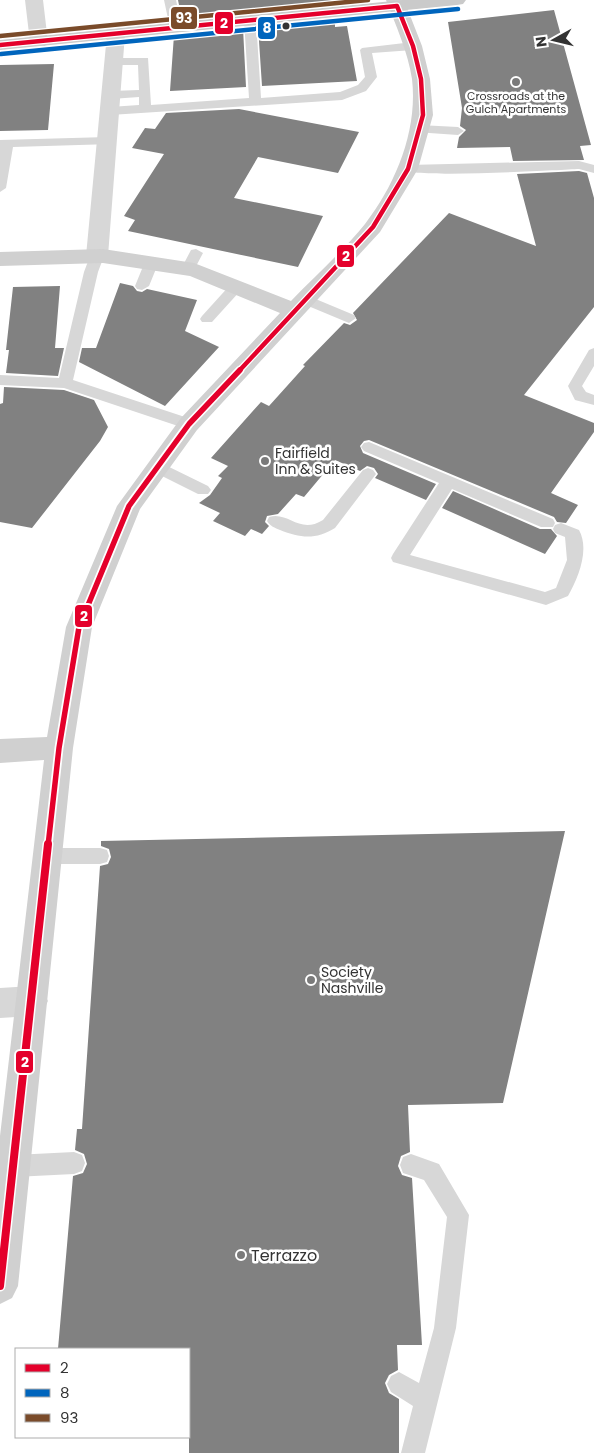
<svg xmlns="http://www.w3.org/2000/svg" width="594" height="1453" font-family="Poppins,sans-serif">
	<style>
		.building { fill: #818181 }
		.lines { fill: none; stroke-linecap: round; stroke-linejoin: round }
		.lane { fill: #d7d7d7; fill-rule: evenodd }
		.street { fill: #d7d7d7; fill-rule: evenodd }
		.secondary { fill: #d0d0d0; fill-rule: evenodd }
		.primary { fill: #cacaca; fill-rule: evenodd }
		.bus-1-far2-casing { stroke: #fff; stroke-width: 7 }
		.bus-1-far1-casing { stroke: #fff; stroke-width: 9 }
		.bus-1-casing { stroke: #fff; stroke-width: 11 }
		.bus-2-casing { stroke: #fff; stroke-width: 7 }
		.bus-3-casing { stroke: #fff; stroke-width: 7 }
		.bus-1-far2 { stroke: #e4002b; stroke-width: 4.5 }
		.bus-1-far1 { stroke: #e4002b; stroke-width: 5.5 }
		.bus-1 { stroke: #e4002b; stroke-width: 8 }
		.bus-2 { stroke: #0065bd; stroke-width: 4.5 }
		.bus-3 { stroke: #7a4b2a; stroke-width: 4.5 }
		.bus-dot { fill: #333; stroke: #fff; stroke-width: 2 }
		.poi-dot { fill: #7a7a7a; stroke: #fff; stroke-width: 2 }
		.labels { text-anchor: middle; stroke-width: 5; stroke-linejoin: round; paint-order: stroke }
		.far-poi-label { font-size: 11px; fill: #333; stroke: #fff }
		.poi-label { font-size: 14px; fill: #333; stroke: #fff; text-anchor: start }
		.near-poi-label { font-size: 16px; fill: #333; stroke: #fff; text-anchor: start }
		.line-badge { stroke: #fff; stroke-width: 2 }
		.badge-label { font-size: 14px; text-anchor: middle; font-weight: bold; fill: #fff }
	</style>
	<rect width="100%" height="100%" fill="#fff"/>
	<path class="building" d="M178 0H334V5L182 20Z
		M554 10 591 145 580 146 584 160 513 161 510 147 457 148 459 137 466 130 460 126 462 108 448 22Z
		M335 19V27L347 26 357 81 262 86 258 26Z
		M243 28 246 87 170 91 174 35Z
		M54 64 48 130 0 131V65Z
		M239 109 359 132 338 173 258 157 234 198 323 216 298 267 128 231 135 220 124 216 164 154 132 148 145 128 155 129 166 113Z
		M579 171 587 173 594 198V307L524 395 594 423V432L551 493 578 505 566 523 557 522 554 517 369 440 364 441 360 446 363 453 436 484 426 500 375 478 378 474 374 468 367 466 360 471 335 460 304 497 296 494 278 514 267 516 265 522 269 526 262 534 251 529 245 536 213 521 220 513 199 503 210 495 222 478 218 476 228 466 211 458 261 402 269 406 305 366 303 365 344 323 350 325 357 320 353 313 449 213 536 246 517 174Z
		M120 283 133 286 137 291 142 292 147 289 197 300 185 331 219 347 165 406 79 362 82 348H96Z
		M60 286 55 348H64L58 376 6 373 9 350H6L13 287Z
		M4 387 64 390 94 400 108 427 100 441 32 528 0 522V404L3 403Z
		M453 491 540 529H551L557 536 545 554 442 508Z
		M565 831 503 1103 408 1105 410 1152 401 1156 398 1166 402 1175 412 1178 422 1345H397L398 1370 389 1375 385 1383 389 1393 399 1399V1453H189V1349H58L73 1176 83 1173 87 1164 84 1154 75 1150 77 1129H82L100 866 108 864 111 857 109 849 101 846V841Z"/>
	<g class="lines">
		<path class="lane" d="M164 0H176L182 28 180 30 176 31 170 28Z
			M250 17 256 20 261 98 340 92 358 85 365 77 360 50 362 48 413 42 419 46 413 50 372 53 377 77 366 91 342 100 110 115 104 111 110 107 139 105V97L111 99 105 95 111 91 139 90 138 65H109V59L113 58H148L151 105 249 98 244 20Z
			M419 125 458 127 464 131 458 135 415 132 413 129 415 126Z
			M108 137 112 138 114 141 112 144 13 147 6 188 0 192V140Z
			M579 161 594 165V173L579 169C556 170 410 179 402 169L408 165Z
			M196 249 203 253 193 272H183L181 269 191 250Z
			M97 252 104 256 98 272 73 380 194 420 196 424 194 428H184L64 388 0 385V375L59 378 84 272 90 256Z
			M151 260 158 264 149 286 142 290 137 289 135 286 144 264Z
			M236 283 243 287 241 290 212 322H202L200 319 202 316 231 284Z
			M306 295 354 315 356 318 349 323 301 303 299 300Z
			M594 348V366L582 386 586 392 594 395V405L575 400 568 386 589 350Z
			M369 442 553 519 555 523 553 527H541L452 489 410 555 545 592 556 588 567 560 565 537 555 533 553 529 555 525 561 523 579 530C590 550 578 578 568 596L546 605 393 562 391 558 393 554 439 483 364 451 361 447 364 443Z
			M157 461 208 486 211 490 208 494H198L152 471 149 467 152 463Z
			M368 468 373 470 376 474 373 478 335 528C316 540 300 538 280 530 275 528 270 526 267 521L269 517C289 511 299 535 323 520L363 470Z
			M47 848H100L107 850 109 856 107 862 100 864H47L40 862 38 856 40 850Z
			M74 1152 82 1155 85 1163 82 1171 74 1174 14 1177 6 1174 3 1166 6 1158 14 1155Z
			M411 1154 439 1164 469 1215 456 1328 425 1453H401L413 1406 391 1392 387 1384 391 1376 399 1372 419 1383 434 1328 447 1217 424 1180 403 1173 400 1165 403 1157Z"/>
		<path class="street" d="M25 0H43L48 42 45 46H33L30 42Z
			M116 29 122 30 125 34 108 256 104 261 97 263 90 261 86 256 107 34 110 30Z
			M32 986 43 991 48 1001 43 1011 32 1016 0 1018V988Z"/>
		<path class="secondary" d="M386 0H404L422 46 430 79 433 115 418 169 380 232 197 430 140 509 92 627 73 748 18 1286 12 1298 0 1304V1136L44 760 0 763V739L47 737 66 627 117 506 181 418 280 313 190 276 103 263 0 266V252L103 249 194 263 291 301C315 276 343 251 365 224 396 184 418 130 412 79 408 52 396 26 386 0Z"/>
		<path class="primary" d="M403 0H466L463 4 457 5 0 50V40Z"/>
		<g class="bus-1-far2-casing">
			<path id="bus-1-far2" d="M0 45 397 6 413 46 421 79 423 115 408 169 373 227 239 371"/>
		</g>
		<g class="bus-1-far1-casing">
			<path id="bus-1-far1" d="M48 846 59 748 79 627 129 506 189 424 240 370"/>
		</g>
		<g class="bus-1-casing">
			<path id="bus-1" d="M0 1286 48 844"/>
		</g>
		<g class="bus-2-casing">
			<path id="bus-2" d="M1 54 458 9"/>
		</g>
		<g class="bus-3-casing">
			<path id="bus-3" d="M0 36 368 0"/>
		</g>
		<use href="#bus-1-far2" class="bus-1-far2"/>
		<use href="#bus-1-far1" class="bus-1-far1"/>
		<use href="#bus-1" class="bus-1"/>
		<use href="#bus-2" class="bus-2"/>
		<use href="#bus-3" class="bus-3"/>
	</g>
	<circle class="bus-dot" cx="286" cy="26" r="4.5"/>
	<g class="poi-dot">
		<circle cx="516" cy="82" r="5"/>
		<circle cx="265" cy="461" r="5"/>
		<circle cx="311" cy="980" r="5"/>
		<circle cx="241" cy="1255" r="5"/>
	</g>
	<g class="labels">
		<g class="far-poi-label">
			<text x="516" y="100">Crossroads at the<tspan x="516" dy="13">Gulch Apartments</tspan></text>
		</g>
		<g class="poi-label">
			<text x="275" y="458">Fairfield<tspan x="275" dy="16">Inn &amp; Suites</tspan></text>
			<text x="321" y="977">Society<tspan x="321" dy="16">Nashville</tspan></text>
		</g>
		<g class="near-poi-label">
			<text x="251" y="1261">Terrazzo</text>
		</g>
	</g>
	<g class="line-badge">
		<rect x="170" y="6" width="28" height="24" rx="5" fill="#7a4b2a"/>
		<rect x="214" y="11" width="20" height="24" rx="5" fill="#e4002b"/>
		<rect x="257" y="16" width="19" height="24" rx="5" fill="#0065bd"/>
		<rect x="336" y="244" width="19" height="24" rx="5" fill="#e4002b"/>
		<rect x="74" y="604" width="19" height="24" rx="5" fill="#e4002b"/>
		<rect x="15" y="1050" width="19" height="24" rx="5" fill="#e4002b"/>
	</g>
	<g class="badge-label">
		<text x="184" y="23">93</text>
		<text x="224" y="28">2</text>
		<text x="267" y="33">8</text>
		<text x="346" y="261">2</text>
		<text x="84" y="621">2</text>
		<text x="25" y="1067">2</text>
	</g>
	<rect x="15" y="1348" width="175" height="90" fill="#ffffff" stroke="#adadad"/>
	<rect x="25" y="1364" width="25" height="8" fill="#e4002b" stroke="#adadad"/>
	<text x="60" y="1373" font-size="15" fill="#333333">2</text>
	<rect x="25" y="1389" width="25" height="8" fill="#0065bd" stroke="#adadad"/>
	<text x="60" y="1398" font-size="15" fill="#333333">8</text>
	<rect x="25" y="1414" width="25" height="8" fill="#7a4b2a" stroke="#adadad"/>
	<text x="60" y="1423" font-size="15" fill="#333333">93</text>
	<g transform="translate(554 40) rotate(262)" stroke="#ffffff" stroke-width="4" paint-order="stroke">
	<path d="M0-4L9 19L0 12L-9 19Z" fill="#333333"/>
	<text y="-8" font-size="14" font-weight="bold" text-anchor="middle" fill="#333333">N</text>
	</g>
</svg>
